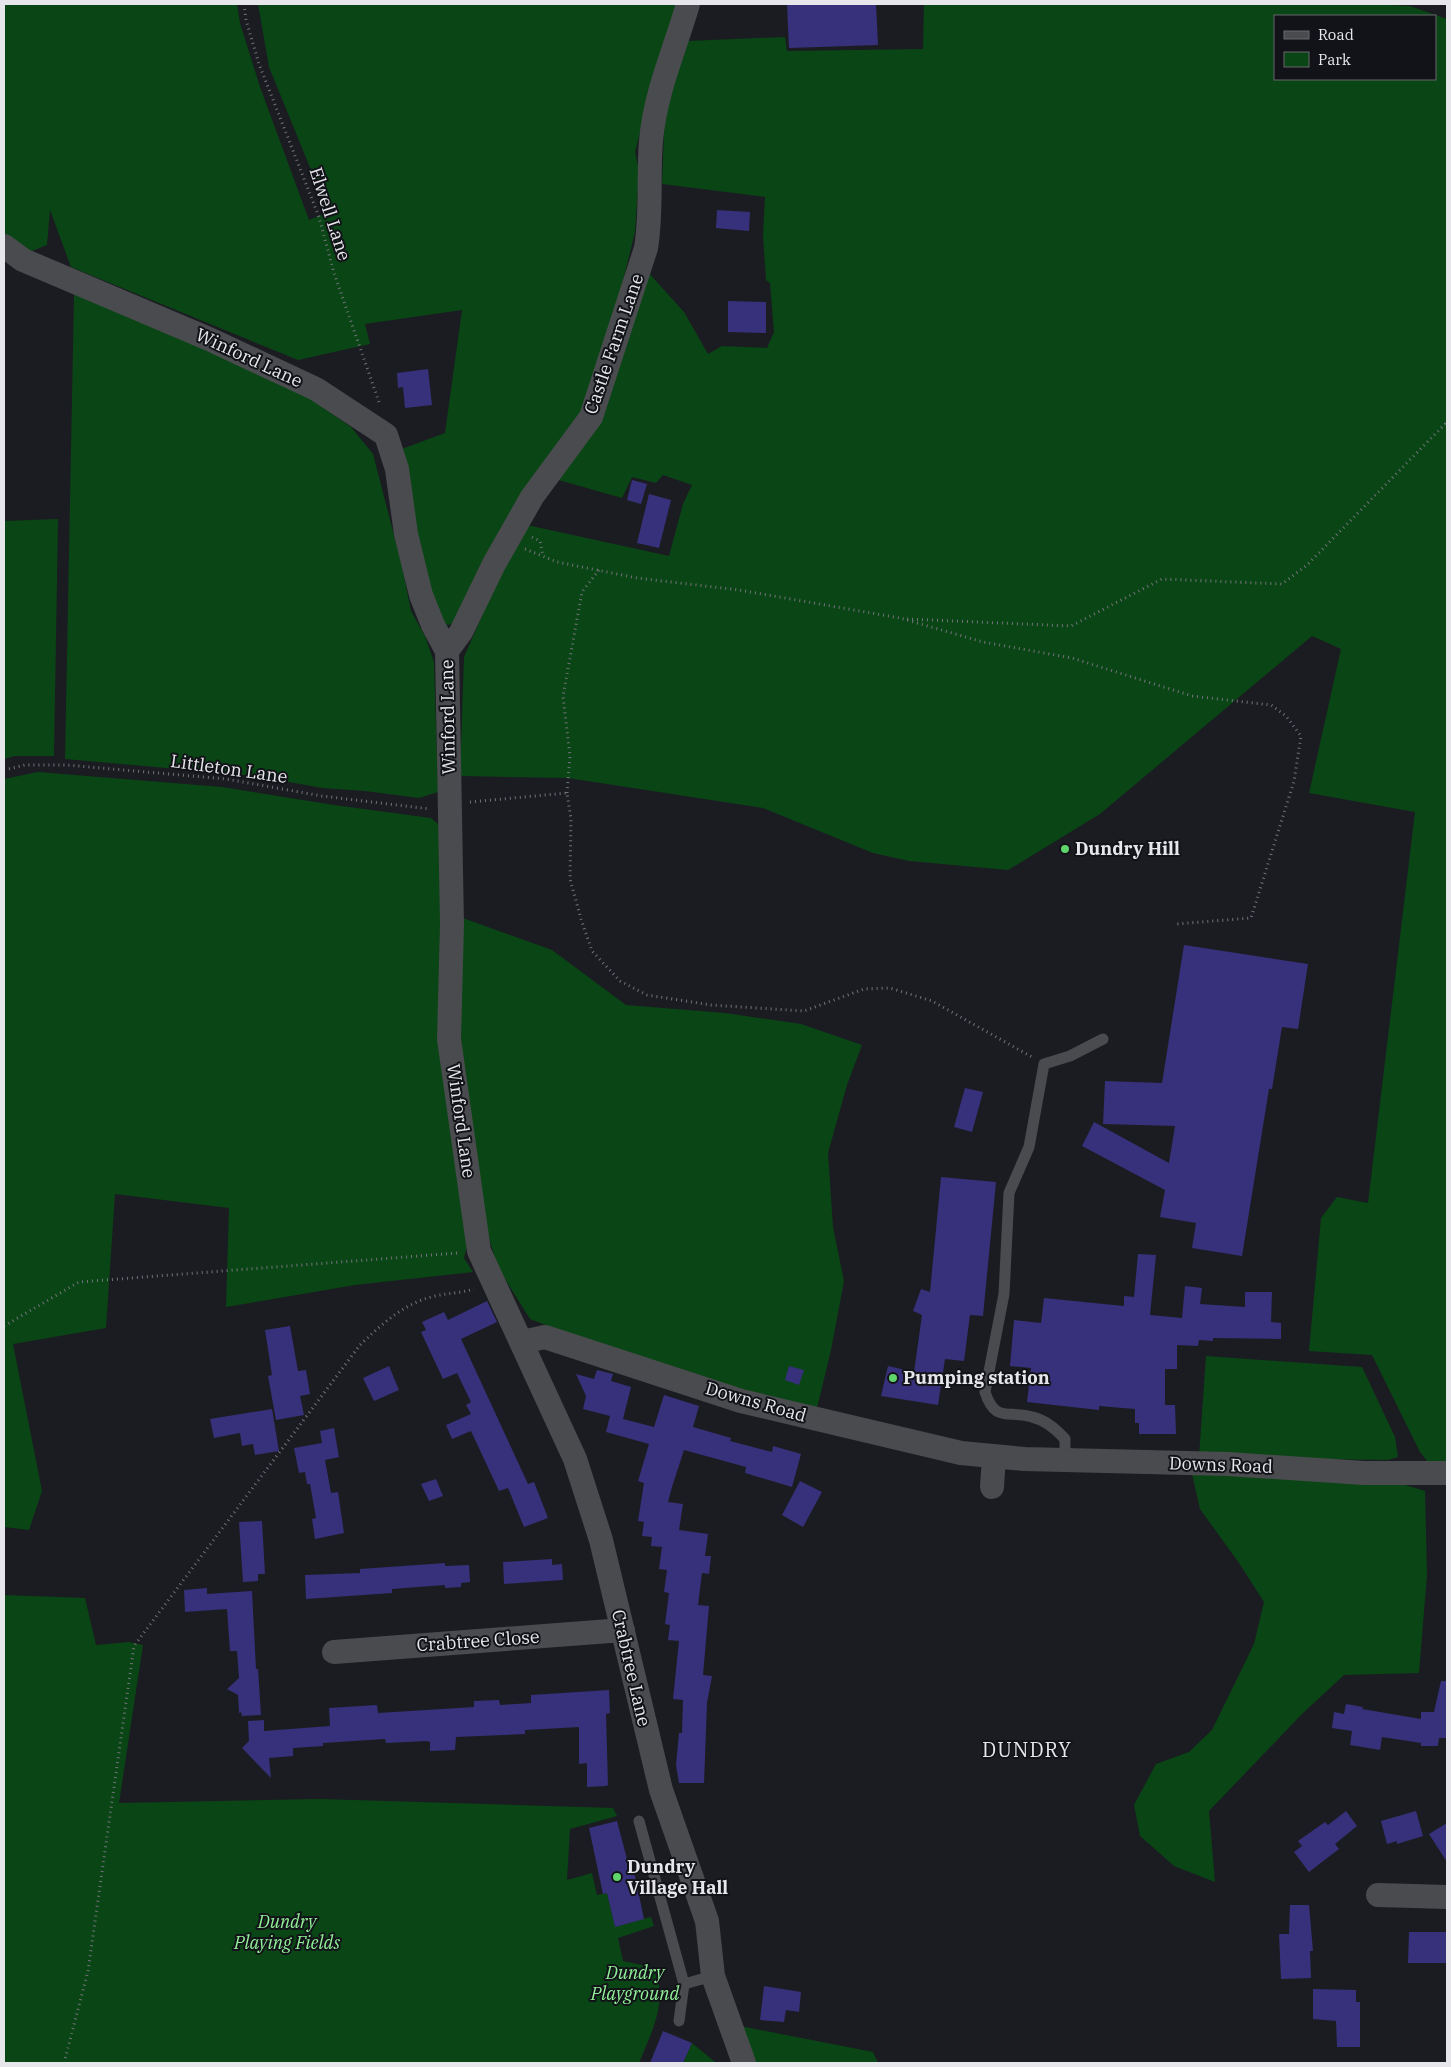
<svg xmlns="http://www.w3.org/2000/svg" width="1451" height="2067" font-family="'IBM Plex Serif',serif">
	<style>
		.green { fill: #0a4515; fill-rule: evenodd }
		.building { fill: #36317a }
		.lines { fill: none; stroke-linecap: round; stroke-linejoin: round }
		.path { stroke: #727379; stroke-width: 3; stroke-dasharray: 1 4; stroke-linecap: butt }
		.service { stroke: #4a4b4e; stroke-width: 11 }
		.minor { stroke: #4a4b4e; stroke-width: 24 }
		.poi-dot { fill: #5fd56b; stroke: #121319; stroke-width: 2 }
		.labels { text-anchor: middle; stroke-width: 4; stroke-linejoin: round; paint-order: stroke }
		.street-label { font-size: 18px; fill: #e6e6eb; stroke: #121319 }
		.poi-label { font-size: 18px; font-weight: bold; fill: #e6e6eb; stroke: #121319; text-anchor: start }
		.park-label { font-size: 18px; font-style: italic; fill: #92f098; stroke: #121319 }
		.quarter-label { font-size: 20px; letter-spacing: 1px; fill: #e6e6eb; stroke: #121319 }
	</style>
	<rect width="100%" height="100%" fill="#1b1c22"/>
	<path class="green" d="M4 4H237L240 23 260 87 309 220 326 213 320 192 269 67 258 4H678L651 90 635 152 639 171 635 232 621 289 583 415 458 620 449 625 439 623 429 601 399 450 445 433 462 310 365 324 370 344 298 360 71 267 50 210 47 245 27 253 4 235Z
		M924 4H1367L1410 6 1447 19V1461H1427L1420 1452 1372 1355 1309 1351 1321 1218 1337 1197 1368 1203 1415 812 1309 793 1341 649 1312 636 1100 814 1008 870 909 861 873 853 763 808 568 778 460 776 464 657 509 554 527 525 669 556 683 504 692 485 663 475 656 483 632 477 622 498 555 479 647 271 684 312 708 354 722 346 767 348 774 332 770 283 766 280 763 236 765 197 662 184 665 108 688 41 785 37 787 51 923 49ZM1275 16H1435V79H1275Z
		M74 295H84L297 390 351 427 373 454 402 566 411 611 425 636 434 662 438 792 419 798 365 791 322 788 256 776 65 759Z
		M58 519 54 756H15L4 759V521Z
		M38 772 222 787 334 805 431 818 438 824 442 838 469 1238 464 1258 473 1272 355 1285 226 1307 229 1208 115 1194 106 1328 13 1344 42 1491 29 1530 4 1527V779Z
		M460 917 552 950 626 1005 725 1013 801 1024 862 1045 847 1085 828 1153 833 1227 844 1281 831 1350 816 1412 618 1353 530 1319 497 1266 486 1227 458 1037Z
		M1206 1356 1362 1367 1395 1437 1398 1457 1388 1460 1199 1457Z
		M1192 1474 1399 1483 1425 1491 1427 1575 1419 1673 1344 1675 1302 1714 1209 1811 1215 1882 1174 1866 1140 1836 1134 1805 1156 1764 1189 1752 1212 1730 1254 1644 1264 1602 1239 1563 1200 1509Z
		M4 1595 85 1598 96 1645 129 1642 143 1645 119 1803 320 1799 613 1808 617 1816 570 1829 567 1880 592 1873 597 1895 607 1893 615 1926 651 1917 654 1926 618 1938 623 1961 651 1967C672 1994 650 2036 639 2063H4Z
		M740 2026 873 2052 878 2063H755Z
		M692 2043 715 2062 716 2063H683Z"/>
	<path class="building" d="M787 4H876L878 45 789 48Z
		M717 210 750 212 749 231 716 228Z
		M728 301 766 302V333L728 332Z
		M428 369 432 405 405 408 403 387 398 388 397 373Z
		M632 480 647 484 641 504 627 500Z
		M649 494 671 500 659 548 637 543Z
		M1184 945 1308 964 1298 1029 1282 1027 1272 1089H1269L1242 1256 1192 1248 1196 1223 1160 1217 1165 1190 1082 1146 1094 1122 1169 1163 1175 1126 1103 1124 1105 1081 1162 1083Z
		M965 1088 983 1092 972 1132 954 1127Z
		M941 1177 996 1182 983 1316 970 1315 964 1361 945 1359 938 1405 881 1396 888 1366 914 1372 922 1315 913 1311 921 1289 930 1292Z
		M1138 1254 1156 1255 1150 1315 1182 1318 1185 1286 1202 1288 1200 1304 1245 1307V1292H1272L1271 1322 1281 1323V1339L1213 1338V1341L1199 1340 1198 1346 1177 1345V1369H1165V1405H1175L1176 1434H1139V1423H1135V1409L1099 1406V1410L1027 1402 1031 1368 1010 1366 1014 1320 1041 1323 1044 1298 1124 1306V1296L1134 1297Z
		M487 1301 497 1322 461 1339 528 1484 534 1482 548 1518 524 1527 508 1488 499 1491 471 1431 452 1439 446 1425 471 1414 466 1405 471 1402 457 1373 443 1379 421 1332 426 1330 422 1322 444 1312 448 1320Z
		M290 1326 298 1371 306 1370 310 1394 300 1396 304 1415 276 1420 268 1376 272 1375 265 1330Z
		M389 1366 399 1390 374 1401 363 1378Z
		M789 1366 804 1370 799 1385 785 1380Z
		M597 1370 613 1374 611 1381 631 1387 623 1419 654 1427 664 1395 699 1406 693 1427 731 1438 730 1441 772 1452 773 1446 801 1454 792 1487 745 1473 746 1467 684 1450 672 1487 668 1502 683 1504 679 1530 708 1534 705 1556H711L709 1574 702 1573 698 1605 709 1606 703 1675 712 1676 707 1703 704 1783H679L676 1765 679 1733H682L683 1700 673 1699 679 1641 668 1640 670 1625 665 1624 669 1593 664 1592 667 1570 659 1569 662 1547 651 1546 652 1537 642 1536 644 1522 638 1521 644 1483 638 1481 649 1444 606 1432 610 1416 583 1409 586 1396 576 1374 594 1379Z
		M272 1409 279 1451 255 1455 253 1444 242 1446 240 1433 214 1438 210 1419Z
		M334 1428 339 1457 325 1460 331 1493 338 1492 344 1533 315 1539 312 1519 316 1518 310 1484H307L305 1472 299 1473 294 1448 322 1443 320 1431Z
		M436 1479 443 1496 429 1501 421 1484Z
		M800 1481 822 1492 803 1527 782 1515Z
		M262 1521 265 1574H258V1581L243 1582 239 1522Z
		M552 1559V1565L562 1564 563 1580 504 1584 503 1562Z
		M445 1563V1566L469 1565 470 1582 461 1583V1587L445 1588V1585L392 1589V1593L306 1599 305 1575 360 1573V1569Z
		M207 1588V1594L252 1591 256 1669H258L261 1715 242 1716 241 1712 239 1713 238 1695 227 1689 239 1678 237 1651H230L227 1609 185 1612 184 1590Z
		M1441 1681H1447V1738H1439L1438 1746H1421V1743L1382 1737 1380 1750 1350 1745 1352 1731 1332 1728 1334 1712 1344 1714 1346 1704 1363 1707 1362 1709 1421 1719V1712H1434Z
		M609 1690 610 1713 606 1714 608 1785 606 1786 587 1787V1763L579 1764V1727L525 1730V1734L456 1737 455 1750 430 1751V1742L427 1741 386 1743 385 1739 323 1743V1746L293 1748V1756L269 1758 271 1778 242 1748 249 1741 248 1721 264 1720V1731L330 1726 329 1708 377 1705 378 1713 474 1707V1701L499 1700 500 1705 531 1703V1695Z
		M1346 1811 1357 1826 1335 1844 1339 1849 1309 1872 1294 1852 1302 1846 1298 1841 1325 1822 1328 1825Z
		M1416 1811 1423 1836 1397 1844V1841L1387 1844 1381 1821Z
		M617 1821 628 1863 632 1862 644 1919 615 1927 607 1893 603 1894 589 1828Z
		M1447 1823V1862L1429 1834Z
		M1290 1905H1309L1313 1951H1310L1311 1978 1281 1979 1279 1934H1289Z
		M1409 1932H1447V1963H1408Z
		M764 1986 801 1992 799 2012 786 2010 784 2022 760 2020Z
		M1313 1989 1356 1990V2002H1360V2047H1337L1336 2021 1313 2019Z
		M663 2031 692 2043 683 2063H650Z"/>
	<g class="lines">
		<path class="path" d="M244 4 246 20 259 64 319 217 334 273 380 405
			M532 537 540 541 543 556
			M525 549 557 562 637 578 739 590 900 618 983 642 1072 658 1192 696 1271 705 1286 716 1301 736 1294 781 1251 918 1176 924
			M907 619 1071 626 1162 579 1282 584 1307 565 1445 424 1447 425
			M4 770 25 765H67L226 779 322 796 430 809
			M567 793 570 756 563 696 582 592 599 570
			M470 802 567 793 571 819 570 879 581 919 592 951 620 981 647 995 711 1005 804 1011 864 989 890 988 932 1001 1032 1057
			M4 1326 79 1282 458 1253
			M64 2063 88 1971 134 1646 360 1345C382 1324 404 1303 435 1296 448 1293 461 1293 474 1289"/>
		<path class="service" d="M1065 1460V1439C1056 1429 1046 1420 1032 1417 1008 1410 995 1423 985 1392L1004 1294 1009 1193 1029 1147 1044 1064 1070 1056 1103 1039
			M639 1821 684 1984 713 1976
			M679 2021 684 1984"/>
		<path class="minor" d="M4 246 23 260 209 339 316 389 386 435 397 469 406 534 421 595 433 625 447 651 452 924 449 1039 479 1251 575 1459 601 1540 661 1790 707 1921 713 1976 744 2063
			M447 651 461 632 494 564 532 497 591 417 646 248C652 212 648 177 651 141 655 93 675 49 688 4
			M522 1342 545 1337 741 1401 961 1453 1024 1459 1228 1464 1364 1473H1447
			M992 1487 994 1456
			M334 1652 623 1630
			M1378 1895 1447 1897"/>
	</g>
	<g class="poi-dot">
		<circle cx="1065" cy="849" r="5"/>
		<circle cx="893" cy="1378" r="5"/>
		<circle cx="617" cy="1877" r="5"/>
	</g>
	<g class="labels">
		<g class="street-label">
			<text transform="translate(330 214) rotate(72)" y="6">Elwell Lane</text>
			<text transform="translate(614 344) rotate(-71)" y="6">Castle Farm Lane</text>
			<text transform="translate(249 358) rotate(25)" y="6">Winford Lane</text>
			<text transform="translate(448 717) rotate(-91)" y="6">Winford Lane</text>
			<text transform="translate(229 769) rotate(8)" y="6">Littleton Lane</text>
			<text transform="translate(461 1121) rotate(82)" y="6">Winford Lane</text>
			<text transform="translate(756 1402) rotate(16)" y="6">Downs Road</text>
			<text transform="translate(1221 1465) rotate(2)" y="6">Downs Road</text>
			<text transform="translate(478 1641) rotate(-4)" y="6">Crabtree Close</text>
			<text transform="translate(631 1668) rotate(77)" y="6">Crabtree Lane</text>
		</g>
		<g class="poi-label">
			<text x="1075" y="855">Dundry Hill</text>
			<text x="903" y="1384">Pumping station</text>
			<text x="627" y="1873">Dundry<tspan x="627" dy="21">Village Hall</tspan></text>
		</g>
		<g class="park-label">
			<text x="287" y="1928">Dundry<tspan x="287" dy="21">Playing Fields</tspan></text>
			<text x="635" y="1979">Dundry<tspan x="635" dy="21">Playground</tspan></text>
		</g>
		<g class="quarter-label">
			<text x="1027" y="1757">DUNDRY</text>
		</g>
	</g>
	<rect width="1451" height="2067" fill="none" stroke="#e6e6eb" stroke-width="10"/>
	<rect x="1274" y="15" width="162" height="65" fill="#121319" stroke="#67676d"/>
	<rect x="1284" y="31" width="25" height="8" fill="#4a4b4e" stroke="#67676d"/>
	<text x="1318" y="40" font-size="15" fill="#e6e6eb">Road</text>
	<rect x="1284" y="52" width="25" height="15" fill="#0a4515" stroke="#67676d"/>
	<text x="1318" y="65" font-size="15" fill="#e6e6eb">Park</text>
</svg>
